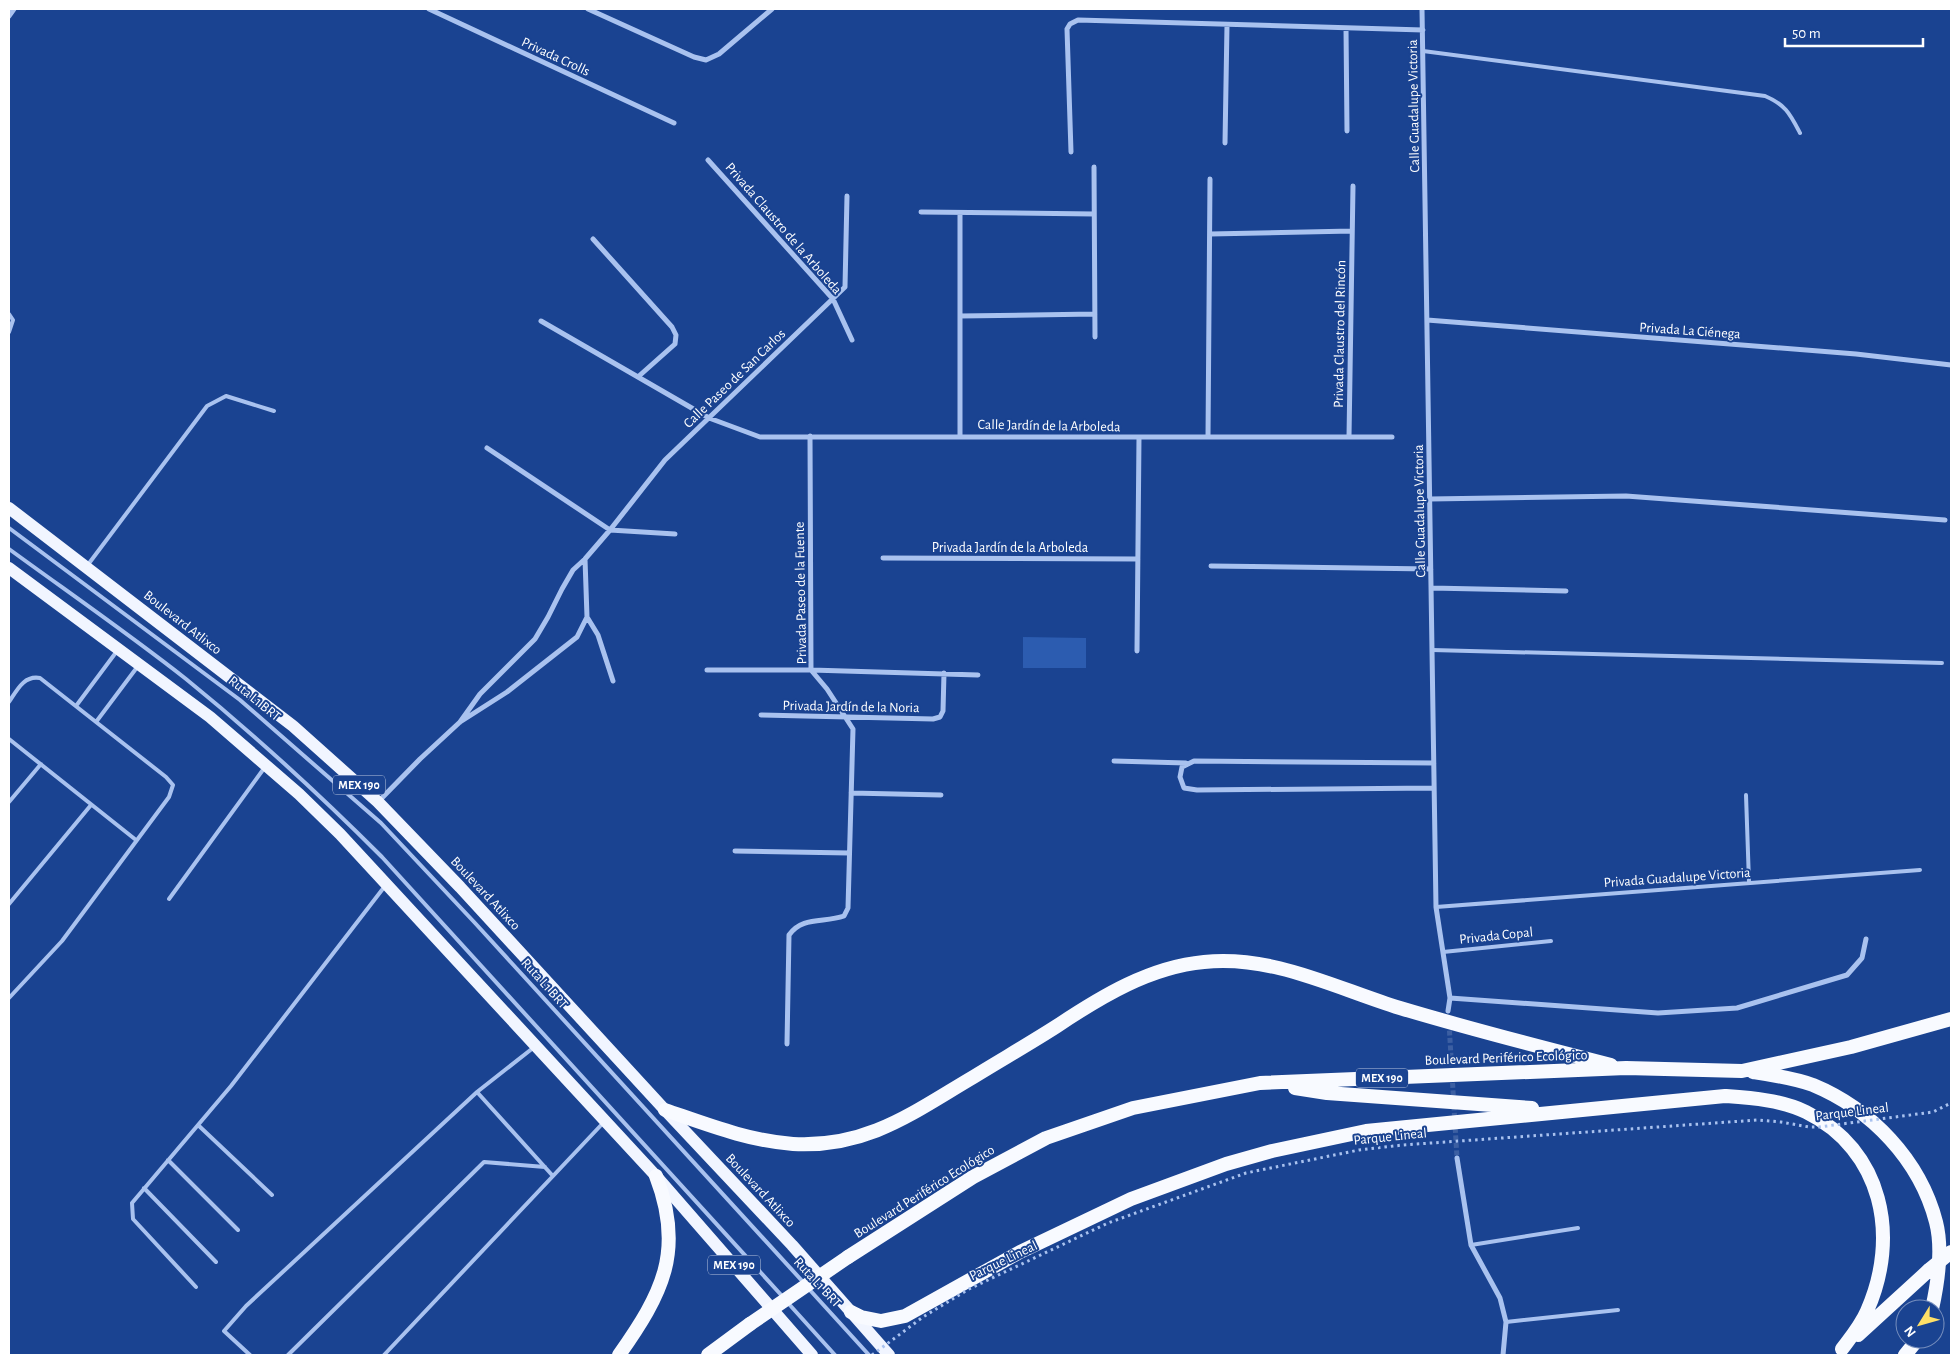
<svg xmlns="http://www.w3.org/2000/svg" width="1960" height="1364" font-family="'Alegreya Sans',sans-serif">
	<style>
		.green { fill: #2c5cb0 }
		.lines { fill: none; stroke-linecap: round; stroke-linejoin: round }
		.minor-tunnel { stroke: #3c5fa2; stroke-width: 5; stroke-dasharray: 5 2.5; stroke-linecap: butt }
		.service { stroke: #a9c2ef; stroke-width: 4 }
		.minor { stroke: #a9c2ef; stroke-width: 5 }
		.primary { stroke: #f1f5ff; stroke-width: 12 }
		.trunk { stroke: #f8faff; stroke-width: 14 }
		.path-bridge { stroke: #a9c2ef; stroke-width: 3; stroke-dasharray: 2.5 4; stroke-linecap: butt }
		.trunk-bridge { stroke: #f8faff; stroke-width: 14 }
		.labels { text-anchor: middle; stroke-width: 4; stroke-linejoin: round; paint-order: stroke }
		.shield { fill: #1a4391; stroke: #bac7de; stroke-width: 1 }
		.shield-label { font-size: 12px; font-weight: bold; fill: #fff }
		.street-label { font-size: 14px; fill: #fff; stroke: #1a4391 }
	</style>
	<rect width="100%" height="100%" fill="#1a4391"/>
	<path class="green" d="M1023 637 1086 638V668H1023Z"/>
	<g class="lines">
		<path class="minor-tunnel" d="M1449 1023 1457 1158"/>
		<path class="service" d="M1423 51 1765 96C1786 105 1790 114 1800 133
			M9 314 13 320 9 332
			M9 528 240 700 381 823 475 923 804 1283
			M9 549C68 592 129 634 186 679 255 735 319 794 382 857L783 1297
			M87 566 207 406 226 396 274 411
			M1432 650 1942 663
			M9 702C17 690 24 675 40 678L166 777 173 785 169 797 62 941 9 998
			M76 706 117 651
			M96 722 138 666
			M9 739 136 840
			M1746 795 1749 882
			M9 802 41 764
			M169 899 265 767
			M9 904 91 805
			M1436 907 1920 870
			M1443 952 1551 941
			M477 1092 552 1175
			M198 1125 272 1195
			M168 1160 238 1230
			M144 1188 216 1262
			M1471 1245 1578 1228
			M196 1287 133 1219 132 1203 231 1086 385 886
			M808 1288 869 1355
			M788 1303 835 1355
			M1506 1322 1618 1310
			M250 1355 224 1331 246 1306 477 1092 533 1048
			M288 1355 484 1162 545 1167
			M384 1355 604 1122"/>
		<path class="minor" d="M429 9 674 123
			M588 9 694 57 706 60 719 54 772 9
			M1422 9 1436 907 1450 998 1448 1011
			M9 16 14 9
			M1346 28 1347 131
			M1225 143 1227 25
			M1071 152 1067 29 1070 24 1078 20 1423 30
			M708 160 833 299 852 340
			M1094 167 1095 337
			M921 212 1094 214
			M1210 234 1352 231
			M593 239 672 327 676 335 675 344 639 376
			M960 316 1095 314
			M1427 320 1856 354 1951 365
			M541 321 709 418 760 437H1392
			M960 435V213
			M1208 437 1210 179
			M1349 437 1353 186
			M487 448 610 530 675 534
			M1430 499 1626 496 1945 520
			M883 558 1138 559
			M1211 566 1431 569
			M1431 588 1566 591
			M587 617 598 635 613 681
			M1137 651 1139 437
			M707 670H811L978 675
			M761 715 933 719 940 717 943 711 944 673
			M460 722 480 694 535 639 548 617 562 589 573 570 585 559 610 530 665 460 845 287 847 196
			M1114 761 1186 763
			M1434 763 1194 761 1182 767 1180 777 1184 788 1197 790 1434 788
			M851 793 941 795
			M378 802 420 759 460 722 507 692 577 637 587 617 585 559
			M735 851 849 853
			M1450 998 1658 1013 1737 1008 1847 975 1862 958 1866 939
			M787 1044 789 935C802 916 824 923 844 916L848 908 853 729 827 689 811 670 810 436
			M1457 1158 1471 1245 1500 1298 1506 1322 1503 1355"/>
		<path class="primary" d="M9 508 293 726 378 802 460 887 665 1110 792 1245 889 1355
			M9 568 210 717 299 794 340 834 656 1176 812 1355"/>
		<path class="trunk" d="M1753 1072C1773 1075 1794 1078 1813 1085 1871 1109 1920 1160 1936 1222 1943 1249 1938 1282 1932 1309
			M1295 1088 1327 1093 1532 1108
			M665 1110C706 1124 749 1141 793 1144 866 1148 911 1114 970 1079 999 1061 1029 1044 1057 1026 1102 996 1150 967 1204 962 1274 955 1335 988 1400 1008 1470 1029 1540 1047 1611 1065
			M848 1257 973 1177 1046 1138 1133 1108 1260 1083 1626 1068 1742 1071 1851 1047 1951 1019
			M851 1312 861 1317 881 1321 905 1316 1020 1252 1131 1199 1226 1164 1272 1151 1366 1131 1725 1096C1752 1098 1781 1100 1806 1112 1883 1150 1900 1237 1867 1311 1861 1325 1851 1337 1842 1349
			M1858 1335 1929 1270
			M619 1355C662 1294 685 1251 656 1176
			M708 1355 750 1324
			M1905 1355 1918 1339"/>
		<path class="path-bridge" d="M872 1355 923 1317 969 1289 1108 1223 1246 1173 1359 1150 1403 1145 1757 1120 1781 1122 1809 1127H1819L1933 1112 1951 1103"/>
		<path class="trunk-bridge" d="M1929 1270 1951 1252
			M750 1324 848 1257"/>
	</g>
	<g class="labels">
		<g class="shield">
			<rect x="333" y="775.5" width="52" height="19" rx="4"/>
			<rect x="1356" y="1068.5" width="52" height="19" rx="4"/>
			<rect x="708" y="1255.5" width="52" height="19" rx="4"/>
		</g>
		<g class="shield-label">
			<text x="359" y="789">MEX 190</text>
			<text x="1382" y="1082">MEX 190</text>
			<text x="734" y="1269">MEX 190</text>
		</g>
		<g class="street-label">
			<text transform="translate(556 56) rotate(25)" y="5">Privada Crolls</text>
			<text transform="translate(1413 106) rotate(-91)" y="5">Calle Guadalupe Victoria</text>
			<text transform="translate(784 228) rotate(49)" y="5">Privada Claustro de la Arboleda</text>
			<text transform="translate(1690 330) rotate(4)" y="5">Privada La Ciénega</text>
			<text transform="translate(1339 334) rotate(-89)" y="5">Privada Claustro del Rincón</text>
			<text transform="translate(734 378) rotate(-44)" y="5">Calle Paseo de San Carlos</text>
			<text transform="translate(1049 425) rotate(1)" y="5">Calle Jardín de la Arboleda</text>
			<text transform="translate(1419 511) rotate(-91)" y="5">Calle Guadalupe Victoria</text>
			<text x="1010" y="552">Privada Jardín de la Arboleda</text>
			<text transform="translate(800 593) rotate(-91)" y="5">Privada Paseo de la Fuente</text>
			<text transform="translate(183 622) rotate(38)" y="5">Boulevard Atlixco</text>
			<text transform="translate(255 698) rotate(39)" y="5">Ruta L1 BRT</text>
			<text transform="translate(851 706) rotate(1)" y="5">Privada Jardín de la Noria</text>
			<text transform="translate(1677 877) rotate(-4)" y="5">Privada Guadalupe Victoria</text>
			<text transform="translate(486 893) rotate(47)" y="5">Boulevard Atlixco</text>
			<text transform="translate(1496 935) rotate(-6)" y="5">Privada Copal</text>
			<text transform="translate(545 983) rotate(48)" y="5">Ruta L1 BRT</text>
			<text transform="translate(1506 1057) rotate(-2)" y="5">Boulevard Periférico Ecológico</text>
			<text transform="translate(1852 1111) rotate(-7)" y="5">Parque Lineal</text>
			<text transform="translate(1390 1136) rotate(-6)" y="5">Parque Lineal</text>
			<text transform="translate(761 1190) rotate(47)" y="5">Boulevard Atlixco</text>
			<text transform="translate(924 1191) rotate(-32)" y="5">Boulevard Periférico Ecológico</text>
			<text transform="translate(1003 1260) rotate(-26)" y="5">Parque Lineal</text>
			<text transform="translate(818 1282) rotate(47)" y="5">Ruta L1 BRT</text>
		</g>
	</g>
	<rect width="1960" height="1364" fill="none" stroke="#ffffff" stroke-width="20"/>
	<g transform="translate(1920 1324) rotate(233)"><circle r="24" fill="#1a4391" stroke="#768ebd"/>
	<path d="M0-4L9 19L0 12L-9 19Z" fill="#ffe067"/>
	<text y="-8" font-size="14" font-weight="bold" text-anchor="middle" fill="#ffffff">N</text>
	</g>
	<path d="M1785 38v8h138v-8" fill="none" stroke="#ffffff" stroke-width="2.5"/>
	<text x="1792" y="38" font-size="15" fill="#ffffff" stroke="#1a4391" stroke-width="4" paint-order="stroke">50 m</text>
</svg>
